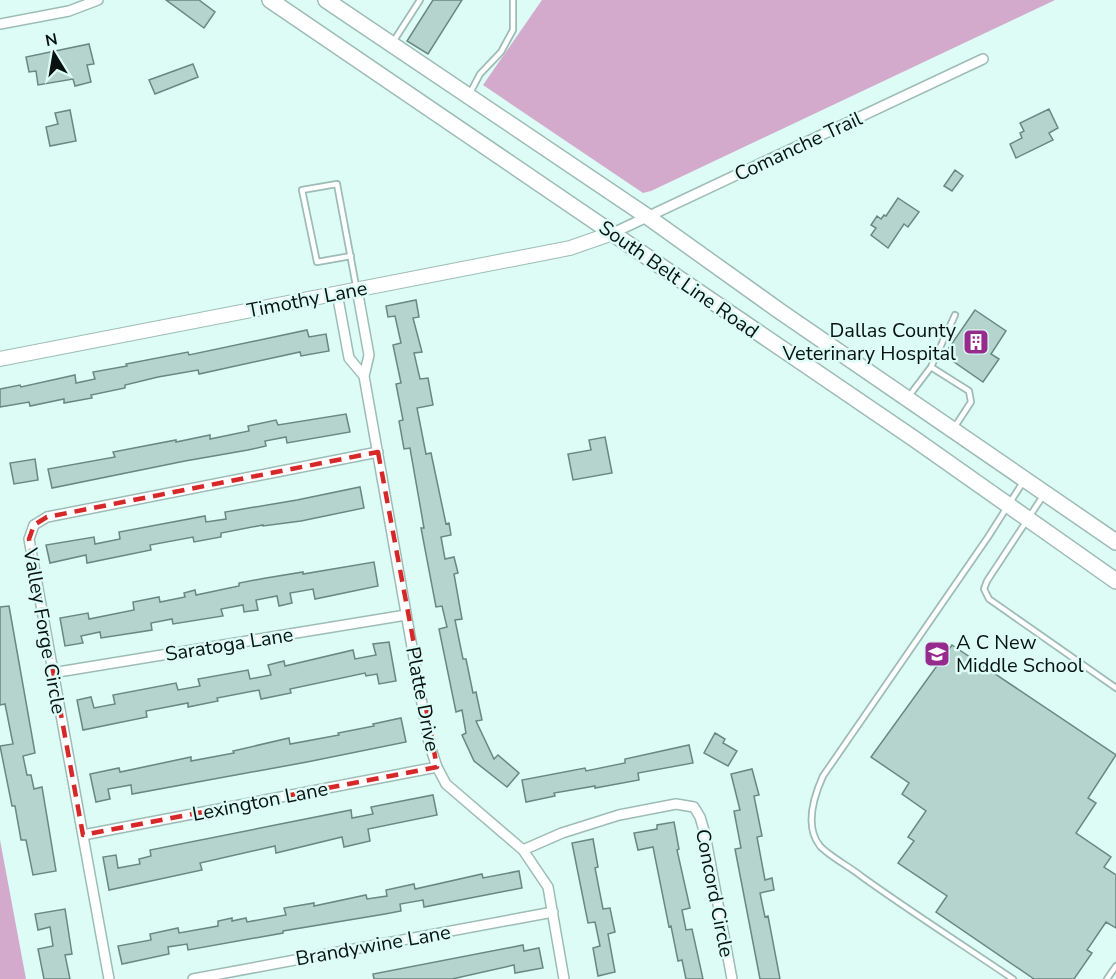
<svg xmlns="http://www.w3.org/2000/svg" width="1116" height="979" font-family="'Nunito Sans',sans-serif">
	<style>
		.forest { fill: #d3aacc }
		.building { fill: #b5d4cd; stroke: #6a8781; stroke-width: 1.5 }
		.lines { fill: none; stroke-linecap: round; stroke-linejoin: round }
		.lane-casing { stroke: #9dbcb5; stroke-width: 8 }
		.street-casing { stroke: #9dbcb5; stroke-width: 12 }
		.secondary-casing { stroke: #9dbcb5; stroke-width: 16 }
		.primary-casing { stroke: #9dbcb5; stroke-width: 18 }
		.lane { stroke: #fff; stroke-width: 4.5 }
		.street { stroke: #fff; stroke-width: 9 }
		.secondary { stroke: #fff; stroke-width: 14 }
		.primary { stroke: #fff; stroke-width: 15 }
		.marked { fill: none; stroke: #d62828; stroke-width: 4.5; stroke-dasharray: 12 8; stroke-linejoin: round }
		.labels { text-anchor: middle; stroke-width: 5; stroke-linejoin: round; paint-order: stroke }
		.street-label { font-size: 20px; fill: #071210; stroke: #dcfcf5 }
		.poi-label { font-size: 20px; fill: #071210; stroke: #dcfcf5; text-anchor: end }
	</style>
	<rect width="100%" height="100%" fill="#dcfcf5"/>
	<path class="forest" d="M542 0H1055L651 191 643 193 483 85Z
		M0 840 26 979H0Z"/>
	<path class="building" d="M166 0H199L215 12 204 28Z
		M433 0H462L428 54 407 41Z
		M89 44 94 64 87 65 91 82 75 86 73 79 38 85 36 71 29 72 26 57Z
		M193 64 198 77 155 94 149 80Z
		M1049 109 1058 128 1049 133 1053 140 1016 158 1010 144 1022 138 1020 133 1024 131 1020 123Z
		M70 110 76 141 50 146 46 127 58 124 55 113Z
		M955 170 963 176 952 191 944 186Z
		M898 198 919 212 908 227 904 224 888 248 871 235 876 228 871 225 877 216 881 219 884 215 886 216Z
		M416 300 419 317 413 318 422 352 414 353 420 379 428 378 433 405 417 408 426 454 431 453 446 524 449 523 451 535 441 537 445 559 454 557 458 573 454 574 462 619 455 620 463 659H466L473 693 476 692 482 720 476 721 494 759 498 755 519 773 507 787 474 761 462 735 466 733 462 710 456 712 439 629 447 627 442 606 436 607 421 528H424L410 448 404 449 399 421 403 420 396 384 401 383 393 345 401 343 395 316 388 317 386 306Z
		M975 310 1006 331 991 354 999 359 983 382 944 355Z
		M307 330 309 337 326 334 329 351 301 356 300 352 199 374 198 370 158 377 125 385V388L91 395 92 398 64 403V399L30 406 29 402 0 407V389L20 385 21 387 75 375 76 383 95 379 93 372 127 366 126 364 188 352 189 355Z
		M346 414 350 432 287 443 286 437 265 441 266 446 248 450 185 461 52 488 48 469 115 457 113 452 176 440V442L210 435V439L249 431 248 426 276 420 278 425Z
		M605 437 612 473 573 480 568 454 591 450 589 440Z
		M35 459 38 480 14 484 10 463Z
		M360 487 364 508 301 521 263 526V525L221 533V537L194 542 193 537 150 545 151 550 87 563 86 555 50 563 46 545 94 537 95 544 120 539 119 532 205 516 206 522 226 519 225 512 297 500Z
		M374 562 378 586 315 599 313 589 290 593 292 603 279 606 277 596 256 600 258 610 244 612 243 605 221 609 223 616 173 624 172 619 151 623 152 630 101 638 100 632 81 636 83 643 65 646 60 618 88 613 89 619 134 610 133 602 159 597 160 602 185 597 184 593 195 590 196 595 239 586V583L266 578 303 572V574Z
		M9 606 35 753 23 756 27 775H31L34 789 42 787 56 871 33 875 26 840H21L15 806H12L0 746 13 744 5 704 0 705V607Z
		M389 642 396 681 379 684 377 674 366 676 365 673 290 689 291 693 261 699 259 690 217 698 218 701 188 707V703L146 711 147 717 83 730 77 700 91 697 94 708 115 704 113 695 176 683 178 690 200 686 198 679 248 670 250 679 271 675 268 665 284 661 285 666 353 650 355 659 376 655 373 644Z
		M952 645 1116 755 1088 798 1096 803 1076 833 1111 857 1104 867 1116 875V928L1106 922 1087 950 1092 953 1074 979H1034L936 912 947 896 898 863 914 841 908 837 926 811 902 794 909 783 871 757Z
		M401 718 406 742 307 762 132 794 131 785 108 789 110 799 96 802 90 774 119 768 120 772 191 757V761L234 753 233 751 289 738 290 744 339 735 338 733 374 726 373 724Z
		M715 733 725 739 723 743 737 751 728 766 704 753Z
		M689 745 693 763 638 773 639 780 595 788V786L554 793 555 796 526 802 522 780 585 768 586 771 625 763V759Z
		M752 769 759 795 754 796 762 836 757 837 765 880 772 878 774 890 760 893 765 917 768 916 780 979H760L735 849 741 848 734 811 740 810 731 774Z
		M433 795 437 815 368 829 370 841 344 847 342 837 276 853 275 846 200 863 202 870 109 890 103 857 116 855 118 868 140 864 139 859 151 856 150 850 351 810 352 818 373 814 371 807Z
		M674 822 679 849 677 850 690 908 682 910 686 930 692 929 703 979H686L682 960 678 961 671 926 669 927 653 847 638 850 634 833 657 829V825Z
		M593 839 598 867 595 868 603 909 610 908 615 932 608 934 615 972 598 976 593 948 600 946 595 922 588 923 572 843Z
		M519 871 522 888 424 907 423 900 400 904 401 911 385 914 283 931V933L188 950 187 944 168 947 169 954 122 964 118 946 151 940 150 934 178 928 179 933 218 926V921L232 918V921L246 918 247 922 286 915 284 908 314 903V906L366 895 367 899 387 896 386 890 414 884 415 889 482 874 483 878Z
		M65 909 72 954 65 955 70 979H44L38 949 53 946 50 927 38 930 35 914Z
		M523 945 524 951 539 948 543 968 515 973 514 965 452 979H374L373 974Z"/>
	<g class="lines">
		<g class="lane-casing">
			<path id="lane" d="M393 42 420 0
				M470 93 480 74 501 52 513 30V0
				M351 256 317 262 302 190 337 184 356 286
				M931 367 969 391 971 402 954 428
				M909 396 931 367 955 315
				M1043 496 987 581 984 589 989 599 1116 688
				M1013 979C963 945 911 912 861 876 850 867 829 856 820 846 804 826 814 796 823 776L988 537 1023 482
				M1107 979 1116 966"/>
		</g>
		<g class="street-casing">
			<path id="street" d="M0 24 69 11 98 0
				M613 233 983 59
				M357 289 369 355 364 376 429 743 437 767 446 784 523 850 548 887 564 979
				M337 293 349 358 364 376
				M52 673 406 615
				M83 835 437 767
				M523 850 562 833 619 815 676 804 694 807 700 817 705 834 732 979
				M109 979 29 539 34 525 47 517 378 452
				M193 979 553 912"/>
		</g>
		<g class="secondary-casing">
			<path id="secondary" d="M0 359 570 248 613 233"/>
		</g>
		<g class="primary-casing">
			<path id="primary" d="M270 0 913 438 1116 581
				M326 0 648 217 781 312 1116 542"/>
		</g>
		<use href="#lane" class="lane"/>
		<use href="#street" class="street"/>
		<use href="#secondary" class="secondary"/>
		<use href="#primary" class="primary"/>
	</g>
	<path class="marked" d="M378 452 437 767 83 835 29 539 34 525 47 517Z"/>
	<defs>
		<g id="building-square" transform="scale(1.35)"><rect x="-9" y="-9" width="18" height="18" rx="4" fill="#962b8d" stroke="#dcfcf5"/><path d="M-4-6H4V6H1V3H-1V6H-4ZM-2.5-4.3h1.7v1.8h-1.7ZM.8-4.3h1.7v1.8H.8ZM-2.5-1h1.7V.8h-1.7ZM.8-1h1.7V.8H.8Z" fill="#fff"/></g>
		<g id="school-square" transform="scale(1.35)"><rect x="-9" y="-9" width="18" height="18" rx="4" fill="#962b8d" stroke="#dcfcf5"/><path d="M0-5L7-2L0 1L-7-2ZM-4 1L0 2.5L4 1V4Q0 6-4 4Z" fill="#fff"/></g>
	</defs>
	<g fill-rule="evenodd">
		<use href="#building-square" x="976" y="342"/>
		<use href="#school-square" x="937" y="654"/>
	</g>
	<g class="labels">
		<g class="street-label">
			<text transform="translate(798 146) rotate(-25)" y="7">Comanche Trail</text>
			<text transform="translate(679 279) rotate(35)" y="7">South Belt Line Road</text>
			<text transform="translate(307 299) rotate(-11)" y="7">Timothy Lane</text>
			<text transform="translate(45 631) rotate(80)" y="7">Valley Forge Circle</text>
			<text transform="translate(229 644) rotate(-9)" y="7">Saratoga Lane</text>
			<text transform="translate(423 699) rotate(79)" y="7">Platte Drive</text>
			<text transform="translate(260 801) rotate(-11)" y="7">Lexington Lane</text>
			<text transform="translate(715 893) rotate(79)" y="7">Concord Circle</text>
			<text transform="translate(373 945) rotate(-10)" y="7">Brandywine Lane</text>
		</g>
		<g class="poi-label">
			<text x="956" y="337">Dallas County<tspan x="956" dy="23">Veterinary Hospital</tspan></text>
			<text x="956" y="649" text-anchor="start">A C New<tspan x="956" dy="23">Middle School</tspan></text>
		</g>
	</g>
	<g transform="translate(54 54) rotate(349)" stroke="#dcfcf5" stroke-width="4.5" paint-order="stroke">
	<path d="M0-4.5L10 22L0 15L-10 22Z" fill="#071210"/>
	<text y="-9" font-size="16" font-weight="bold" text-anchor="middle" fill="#071210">N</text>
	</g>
</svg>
